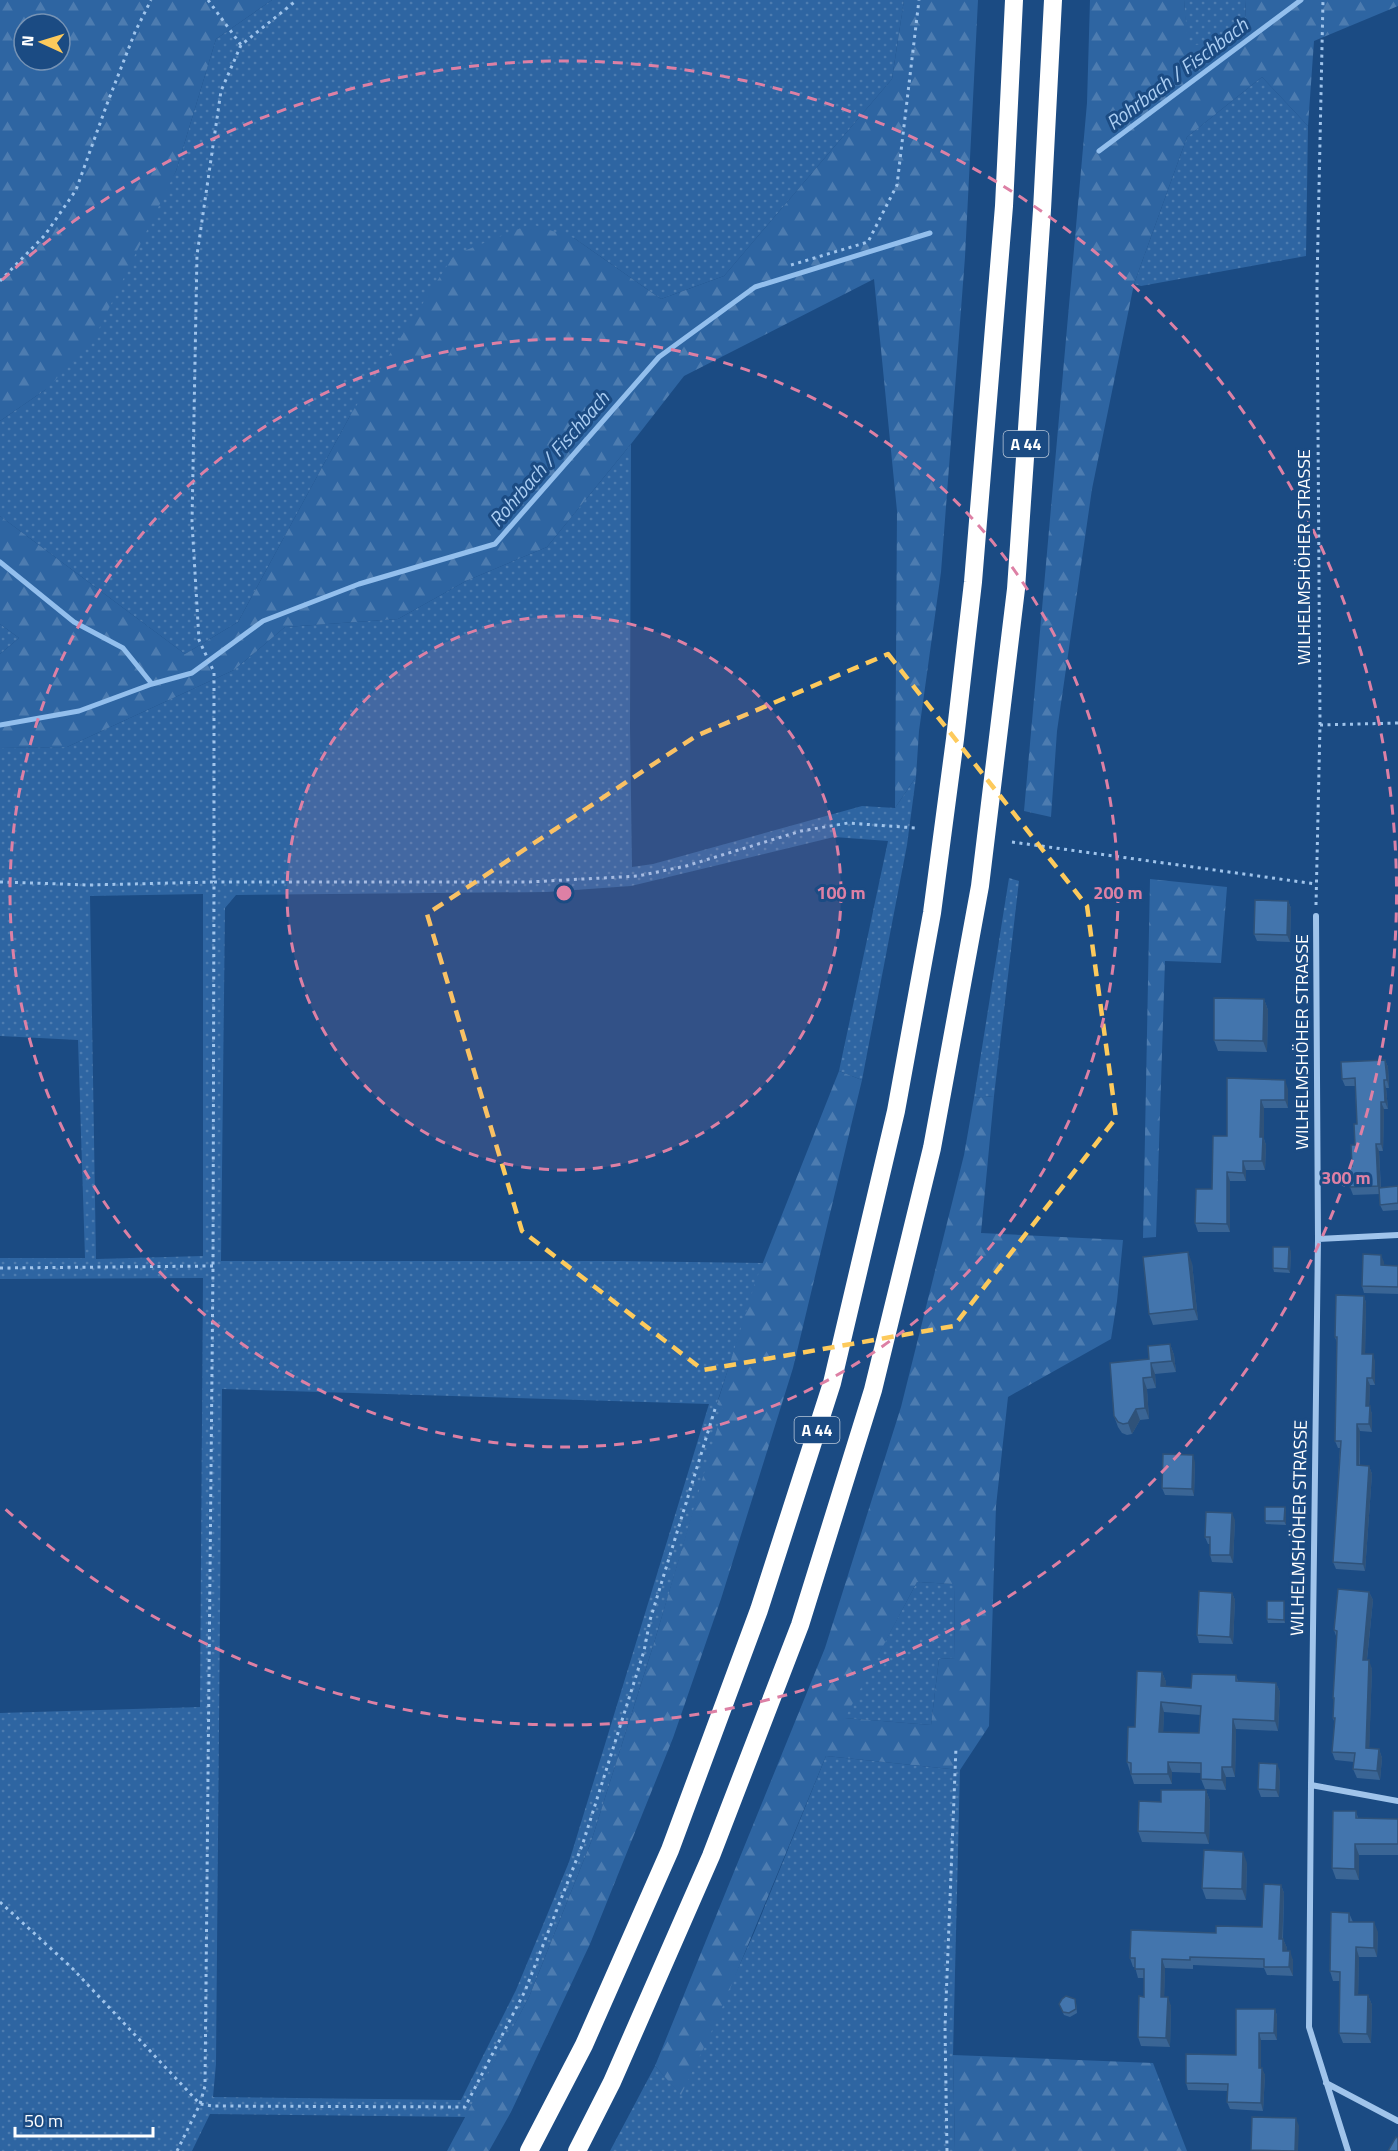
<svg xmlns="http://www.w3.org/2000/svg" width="1398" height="2151" font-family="'Titillium Web',sans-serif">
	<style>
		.grass { fill: url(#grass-dots); fill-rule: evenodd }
		.forest { fill: url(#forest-firs); fill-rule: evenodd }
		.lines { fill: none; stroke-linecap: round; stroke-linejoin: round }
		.stream { stroke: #93bfed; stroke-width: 5 }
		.path { stroke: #a0c4eb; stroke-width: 3; stroke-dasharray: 3 4.5; stroke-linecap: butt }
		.street { stroke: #a0c4eb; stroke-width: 6 }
		.highway { stroke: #fff; stroke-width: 18 }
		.wall { fill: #3a6595; fill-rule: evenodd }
		.shaded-wall { fill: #2f5279 }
		.building { fill: #4375ad; stroke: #2f5279; stroke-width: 1.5; fill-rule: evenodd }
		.marked { fill: none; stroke: #fdca5c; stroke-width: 4.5; stroke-dasharray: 12 8; stroke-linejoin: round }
		.ring { fill: none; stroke: #dd80a5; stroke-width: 3; stroke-dasharray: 10 8 }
		.labels { text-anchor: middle; stroke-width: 6; stroke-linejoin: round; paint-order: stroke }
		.shield { fill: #1b4b83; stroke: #bbc9da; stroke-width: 1.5 }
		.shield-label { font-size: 16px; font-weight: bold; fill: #fff }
		.street-label { font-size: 18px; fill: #fff; stroke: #1b4b83 }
		.water-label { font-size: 20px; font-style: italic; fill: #abcef3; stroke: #1b4b83 }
		.centre { fill: #dd80a5; stroke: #1b4b83; stroke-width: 3 }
		.ring-label { font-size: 18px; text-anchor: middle; font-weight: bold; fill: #dd80a5; stroke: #1b4b83; stroke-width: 6; stroke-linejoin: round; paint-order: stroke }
	</style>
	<defs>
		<pattern id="grass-dots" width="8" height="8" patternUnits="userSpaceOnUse" patternTransform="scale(1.5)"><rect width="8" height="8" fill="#2e65a2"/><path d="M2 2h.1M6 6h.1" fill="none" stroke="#4d7cb0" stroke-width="1.8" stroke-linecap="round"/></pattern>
		<pattern id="forest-firs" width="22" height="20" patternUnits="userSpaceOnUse" patternTransform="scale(1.5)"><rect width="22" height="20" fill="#2e65a2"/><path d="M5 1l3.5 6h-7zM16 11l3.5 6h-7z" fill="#4d7cb0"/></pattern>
	</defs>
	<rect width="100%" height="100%" fill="#1b4b83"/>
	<path class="grass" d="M272 0H904L892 79 724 276 661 299 574 238 351 414 238 622 185 654 0 516V421L45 390 176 171 216 39Z
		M1184 0H1246L1244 38 1187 47Z
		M1262 77 1308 126 1306 256 1141 286 1134 284 1187 137Z
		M631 444 630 728 632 867 653 864 862 806 895 808 916 777 907 845 862 1080 839 1071 888 841 834 837 631 886 547 892 236 895 225 908 221 1261H618L763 1263 717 1403 724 1409 654 1643 591 1842 529 1997 466 2117 210 2114 192 2151H0V1713L200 1707 203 1278 0 1279V1258H85L78 1040 0 1036V748L67 747 234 670 285 627 398 619 466 581 547 547ZM203 894V1256L96 1259 90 896ZM222 1389 709 1404 569 1862 516 1990 461 2100 213 2097 216 2064Z
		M0 624 19 638 0 654Z
		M1009 878 1019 881 994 1096 974 1098Z
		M917 1582 954 1584 955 1658 939 1659 931 1725 844 1718Z
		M826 1756 960 1770 953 2055 955 2151H610L655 2066 681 2094 754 1933Z"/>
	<path class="forest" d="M0 0H272L216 39 176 171 92 343 45 390 0 421ZM24 24H60V60H24Z
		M904 0H978L965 257 941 572 919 731 916 777 895 808 897 511 874 279 684 376 631 444 547 547 466 581 398 619 285 627 234 670 67 747 0 748V654L19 638 0 624V516L185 654 238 622 351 414 454 255 531 224 574 238 661 299 724 276 892 79Z
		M1090 0H1184L1188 46 1244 38 1246 0H1398V6L1314 41 1308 126 1262 77 1187 137 1134 284 1092 489 1057 731 1051 817 1024 811 1087 103Z
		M1150 879 1227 887 1221 963 1165 961 1156 1237 1143 1238Z
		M839 1071 862 1080 793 1368 721 1599 673 1738 590 1944 511 2112 489 2151H447L529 1997 591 1842 654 1643 723 1409 717 1404 756 1280Z
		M994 1096 981 1233 1123 1240 1117 1301 1111 1339 1008 1397 996 1506 989 1726 960 1770 826 1756 717 2020 681 2095 655 2066 825 1648 901 1407 964 1155 974 1098ZM917 1582 954 1584 955 1658 939 1659 931 1725 845 1718Z
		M953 2055 1153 2063 1187 2151H955Z"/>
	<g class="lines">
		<path class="stream" d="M1099 151 1301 0
			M0 562 74 622 123 648 152 684
			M0 725 79 711 152 684 192 673 263 621 359 584 495 544 659 357 755 287 930 233"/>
		<path class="path" d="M208 0 241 45
			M791 265 868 242 897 185 919 0
			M0 281 45 235 76 190 107 104 135 32 151 0
			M1320 725 1398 723
			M1012 842 1316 884
			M0 882 89 885 214 882V672L199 640 192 522 197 255 221 91 241 45 297 0
			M1316 905 1320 725 1317 283 1323 0
			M0 1268 213 1266
			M0 1902 72 1968 200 2104 213 2106 465 2107 525 1991 583 1843 644 1651 650 1620 715 1409
			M177 2151 200 2104 205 2086 213 1266 214 882H529L638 876 686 866 801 831 848 823 916 828
			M947 2151 945 2027 956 1747"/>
		<path class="street" d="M1316 916 1318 1239 1311 1785 1309 2027 1348 2151
			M1318 1239 1398 1235
			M1311 1785 1398 1801
			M1326 2083 1398 2121"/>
		<path class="highway" d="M529 2151 584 2045 670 1850 759 1610 832 1383 896 1111 932 913 955 739 973 582 1004 206 1014 0
			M577 2151 612 2082 711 1856 800 1625 873 1390 932 1148 980 886 1016 589 1042 210 1053 0"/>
	</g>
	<path class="wall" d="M1288 901 1291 908 1290 942 1257 941 1254 934Z
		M1264 999 1268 1010 1267 1052 1218 1051 1214 1040Z
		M1385 1060 1388 1067 1389 1088H1386L1388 1109H1384L1383 1151H1379L1381 1188 1398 1186V1210L1383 1211 1380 1205V1194L1353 1195 1350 1187 1357 1124 1355 1086H1345L1342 1079Z
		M1227 1078 1288 1089V1108H1264V1139L1266 1145 1265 1170H1246V1181H1230V1232H1198L1195 1223 1212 1189 1227 1136Z
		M1291 1251 1290 1273 1274 1272 1273 1268Z
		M1384 1262V1265L1398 1266V1294L1364 1293 1362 1286Z
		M1192 1263 1198 1320 1153 1325 1149 1314Z
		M1364 1296 1366 1303 1365 1354 1375 1361V1385H1370L1369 1406 1372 1414V1432L1360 1431V1465L1369 1466 1372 1474 1365 1571 1336 1569 1333 1562 1340 1448H1338L1335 1441 1337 1343 1335 1337Z
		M1170 1344 1174 1355 1176 1372 1155 1374 1156 1388 1147 1389 1149 1419 1140 1420 1132 1434 1127 1435 1122 1433 1118 1427 1114 1416 1149 1359Z
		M1195 1462 1194 1496 1165 1495 1162 1488Z
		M1285 1507 1286 1511V1525L1266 1524 1265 1521Z
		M1235 1520 1233 1563 1212 1562 1210 1555V1544H1208L1205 1537Z
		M1369 1592 1373 1600 1367 1660 1372 1669 1369 1749H1379L1382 1758 1380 1780 1357 1778 1353 1769 1354 1762 1335 1760 1332 1752 1335 1724 1333 1718 1334 1701 1333 1698 1337 1639 1334 1630Z
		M1232 1593 1235 1600 1233 1644 1199 1643 1197 1635Z
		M1285 1605V1623H1268L1267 1619Z
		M1162 1672 1166 1682 1165 1686 1191 1688 1236 1675 1238 1681 1276 1683 1280 1692 1278 1731 1236 1729 1235 1777H1226V1790L1205 1789 1201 1779V1773L1172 1772V1784H1134L1127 1762ZM1164 1712 1200 1715 1199 1733 1163 1732Z
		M1280 1771 1279 1797H1261L1258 1789Z
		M1206 1790 1210 1801 1209 1844 1142 1842 1138 1831 1161 1802Z
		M1356 1811 1358 1818 1398 1819V1855H1359V1880L1336 1879 1332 1868Z
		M1247 1863 1246 1900 1206 1899 1202 1888Z
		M1281 1885 1284 1893 1283 1939 1287 1948 1286 1951 1293 1960V1976L1267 1975 1264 1968 1193 1965V1969L1165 1968 1164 1997 1171 2006 1170 2047 1141 2046 1138 2037 1144 1997V1978H1138L1135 1967H1133L1130 1958 1216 1933 1262 1927Z
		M1349 1913 1353 1922 1378 1932 1377 1957H1359L1358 1995H1368L1372 2005 1371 2043H1343L1339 2033 1340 1981H1333L1330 1971Z
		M1076 2003 1077 2013 1070 2017 1064 2015 1059 2004Z
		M1275 2009 1277 2016V2040H1261V2068L1265 2075 1263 2111 1230 2109 1227 2102 1228 2091 1188 2090 1186 2083 1236 2055Z"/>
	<path class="shaded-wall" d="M1288 901 1291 908 1290 942 1287 935Z
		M1264 999 1268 1010 1267 1052 1263 1041Z
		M1385 1060 1388 1067 1389 1088 1387 1080Z
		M1285 1080 1288 1089V1108L1285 1100Z
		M1384 1080 1386 1088 1388 1109 1385 1102Z
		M1261 1100 1264 1108V1139L1266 1145 1265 1170 1262 1161 1260 1137Z
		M1381 1102 1384 1109 1383 1151 1381 1144Z
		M1376 1144 1379 1151 1381 1194 1378 1186Z
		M1243 1161 1246 1170V1181L1243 1173Z
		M1227 1172 1230 1181V1232L1227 1224Z
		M1289 1247 1291 1251 1290 1273 1288 1269Z
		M1188 1252 1192 1263 1198 1320 1194 1309Z
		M1381 1255 1384 1262V1272L1381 1265Z
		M1364 1296 1366 1303 1365 1361 1362 1354Z
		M1170 1344 1174 1355 1176 1372 1172 1361Z
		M1373 1354 1375 1361V1385L1372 1378Z
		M1151 1363 1155 1374 1156 1388 1152 1377Z
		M1143 1378 1147 1389 1149 1419 1145 1408Z
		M1367 1378 1370 1385 1369 1414 1366 1406Z
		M1370 1406 1372 1414V1432L1369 1424Z
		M1136 1409 1140 1420 1132 1434 1128 1423Z
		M1357 1424 1360 1431 1359 1473 1357 1465Z
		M1193 1455 1195 1462 1194 1496 1192 1489Z
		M1369 1466 1372 1474 1365 1571 1363 1564Z
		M1285 1507 1286 1511V1525L1284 1521Z
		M1232 1513 1235 1520 1233 1563 1230 1555Z
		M1369 1592 1373 1600 1366 1668 1363 1660Z
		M1232 1593 1235 1600 1233 1644 1230 1637Z
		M1284 1601 1285 1605V1623L1284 1620Z
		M1369 1660 1372 1669 1369 1757 1366 1748Z
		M1162 1672 1166 1682 1165 1696 1161 1686Z
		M1276 1683 1280 1692 1278 1731 1275 1721Z
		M1161 1702 1164 1712 1163 1742 1159 1732Z
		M1233 1719 1236 1729 1235 1777 1232 1767Z
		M1379 1749 1382 1758 1380 1780 1377 1771Z
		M1168 1762 1172 1772V1784L1168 1774Z
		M1277 1764 1280 1771 1279 1797 1276 1790Z
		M1222 1767 1226 1777V1790L1222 1780Z
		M1206 1790 1210 1801 1209 1844 1205 1833Z
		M1355 1844 1359 1855V1880L1355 1869Z
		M1243 1852 1247 1863 1246 1900 1242 1889Z
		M1281 1885 1284 1893 1282 1948 1279 1939Z
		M1374 1922 1378 1932 1377 1957 1374 1948Z
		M1283 1939 1287 1948 1286 1960 1283 1951Z
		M1356 1947 1359 1957 1358 2005 1355 1995Z
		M1290 1951 1293 1960V1976L1289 1967Z
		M1162 1959 1165 1968 1164 2006 1161 1997Z
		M1368 1995 1372 2005 1371 2043 1367 2034Z
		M1168 1997 1171 2006 1170 2047 1166 2038Z
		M1275 2009 1277 2016V2040L1274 2033Z
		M1259 2033 1261 2040V2075L1259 2068Z
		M1262 2068 1265 2075 1263 2111 1261 2103Z
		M1296 2118 1299 2126 1298 2151H1295Z"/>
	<path class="building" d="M1255 900 1288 901 1287 935 1254 934Z
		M1214 998 1264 999 1263 1041 1214 1040Z
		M1385 1060 1387 1080H1384L1385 1102H1381V1144H1376L1378 1186 1350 1187 1349 1166H1352L1351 1145H1355L1354 1124H1357L1355 1078 1342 1079 1341 1062Z
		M1227 1078 1285 1080V1100H1261L1260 1137H1263L1262 1161H1243V1173L1227 1172V1224L1195 1223 1196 1189H1212L1213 1136H1227Z
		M1398 1186V1203L1380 1205 1379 1188Z
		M1273 1247H1289L1288 1269 1273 1268Z
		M1188 1252 1194 1309 1149 1314 1143 1257Z
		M1363 1254 1381 1255V1265L1398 1266V1287L1362 1286Z
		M1336 1295 1364 1296 1362 1354H1373L1372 1378H1367L1366 1406H1370L1369 1424H1357V1465L1369 1466 1363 1564 1333 1562 1341 1441H1335L1337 1337H1335Z
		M1170 1344 1172 1361 1151 1363 1152 1377 1143 1378 1145 1408 1136 1409 1128 1423 1123 1424 1118 1422 1114 1416 1110 1363 1149 1359 1148 1346Z
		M1163 1454 1193 1455 1192 1489 1162 1488Z
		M1265 1507H1285L1284 1521H1265Z
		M1206 1512 1232 1513 1230 1555H1210V1537H1205Z
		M1338 1589 1369 1592 1363 1660H1369L1366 1748 1379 1749 1377 1771 1353 1769 1355 1753 1332 1752 1335 1718H1333L1334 1698H1333L1337 1631 1334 1630Z
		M1199 1591 1232 1593 1230 1637 1197 1635Z
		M1267 1601H1284V1620L1267 1619Z
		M1137 1671 1162 1672 1161 1686 1191 1688 1192 1674 1236 1675V1681L1276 1683 1275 1721 1233 1719 1232 1767H1222V1780L1201 1779V1763L1168 1762V1774H1131V1763L1127 1762 1128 1727H1135ZM1161 1702 1201 1706 1199 1733 1159 1732Z
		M1259 1763 1277 1764 1276 1790 1258 1789Z
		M1161 1790H1206L1205 1833 1138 1831 1139 1801 1161 1802Z
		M1333 1811H1356V1818L1398 1819V1844H1355V1869L1332 1868Z
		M1204 1850 1243 1852 1242 1889 1202 1888Z
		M1264 1884 1281 1885 1279 1939H1283V1951H1290L1289 1967H1264V1959L1190 1957V1960L1162 1959 1161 1997H1168L1166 2038 1138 2037 1139 1996 1144 1997V1969H1135V1958H1130L1131 1930 1216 1933V1926L1262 1927Z
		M1331 1912 1349 1913V1922H1374V1948L1356 1947 1355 1995H1368L1367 2034 1339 2033 1340 1972 1330 1971Z
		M1066 1996 1075 1999 1076 2009 1069 2013 1063 2012 1059 2004 1062 1999Z
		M1236 2009H1275L1274 2033H1259V2068H1262L1261 2103 1227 2102 1228 2084 1186 2083V2054L1236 2055Z
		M1252 2117 1296 2118 1295 2151 1251 2150Z
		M1396 2137 1398 2138V2151H1388Z"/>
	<path class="marked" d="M888 654 1087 906 1116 1118 954 1326 703 1370 522 1231 427 914 696 736Z"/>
	<circle cx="564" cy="893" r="277" fill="#dd80a5" fill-opacity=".12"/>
	<g class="ring">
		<circle cx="564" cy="893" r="277"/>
		<circle cx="564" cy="893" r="554"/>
		<path d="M2 280A832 832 0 1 1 2 1506"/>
	</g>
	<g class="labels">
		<g class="shield">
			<rect x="1003.5" y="431" width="45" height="26" rx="4.5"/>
			<rect x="794.5" y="1417" width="45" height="26" rx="4.5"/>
		</g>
		<g class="shield-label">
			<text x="1026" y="450">A 44</text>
			<text x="817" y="1436">A 44</text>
		</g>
		<g class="street-label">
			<text transform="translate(1304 557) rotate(-90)" y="6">WILHELMSHÖHER STRASSE</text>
			<text transform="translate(1302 1042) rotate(-90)" y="6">WILHELMSHÖHER STRASSE</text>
			<text transform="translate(1299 1528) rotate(-89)" y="6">WILHELMSHÖHER STRASSE</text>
		</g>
		<g class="water-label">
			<text transform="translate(1177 74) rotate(-37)" y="7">Rohrbach / Fischbach</text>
			<text transform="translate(549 459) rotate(-49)" y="7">Rohrbach / Fischbach</text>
		</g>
	</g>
	<circle cx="564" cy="893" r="9" class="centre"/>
	<g class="ring-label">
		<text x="841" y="899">100 m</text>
		<text x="1118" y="899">200 m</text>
		<text x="1346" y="1184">300 m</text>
	</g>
	<g transform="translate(42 42) rotate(274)"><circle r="28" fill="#1b4b83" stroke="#7693b5" stroke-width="1.5"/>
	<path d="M0-4.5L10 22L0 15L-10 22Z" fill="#fdca5c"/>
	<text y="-9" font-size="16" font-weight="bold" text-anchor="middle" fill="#ffffff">N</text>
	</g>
	<path d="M15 2127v9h138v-9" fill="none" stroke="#ffffff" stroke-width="3"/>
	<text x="24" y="2127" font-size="18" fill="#ffffff" stroke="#1b4b83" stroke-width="4.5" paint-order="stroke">50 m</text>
</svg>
